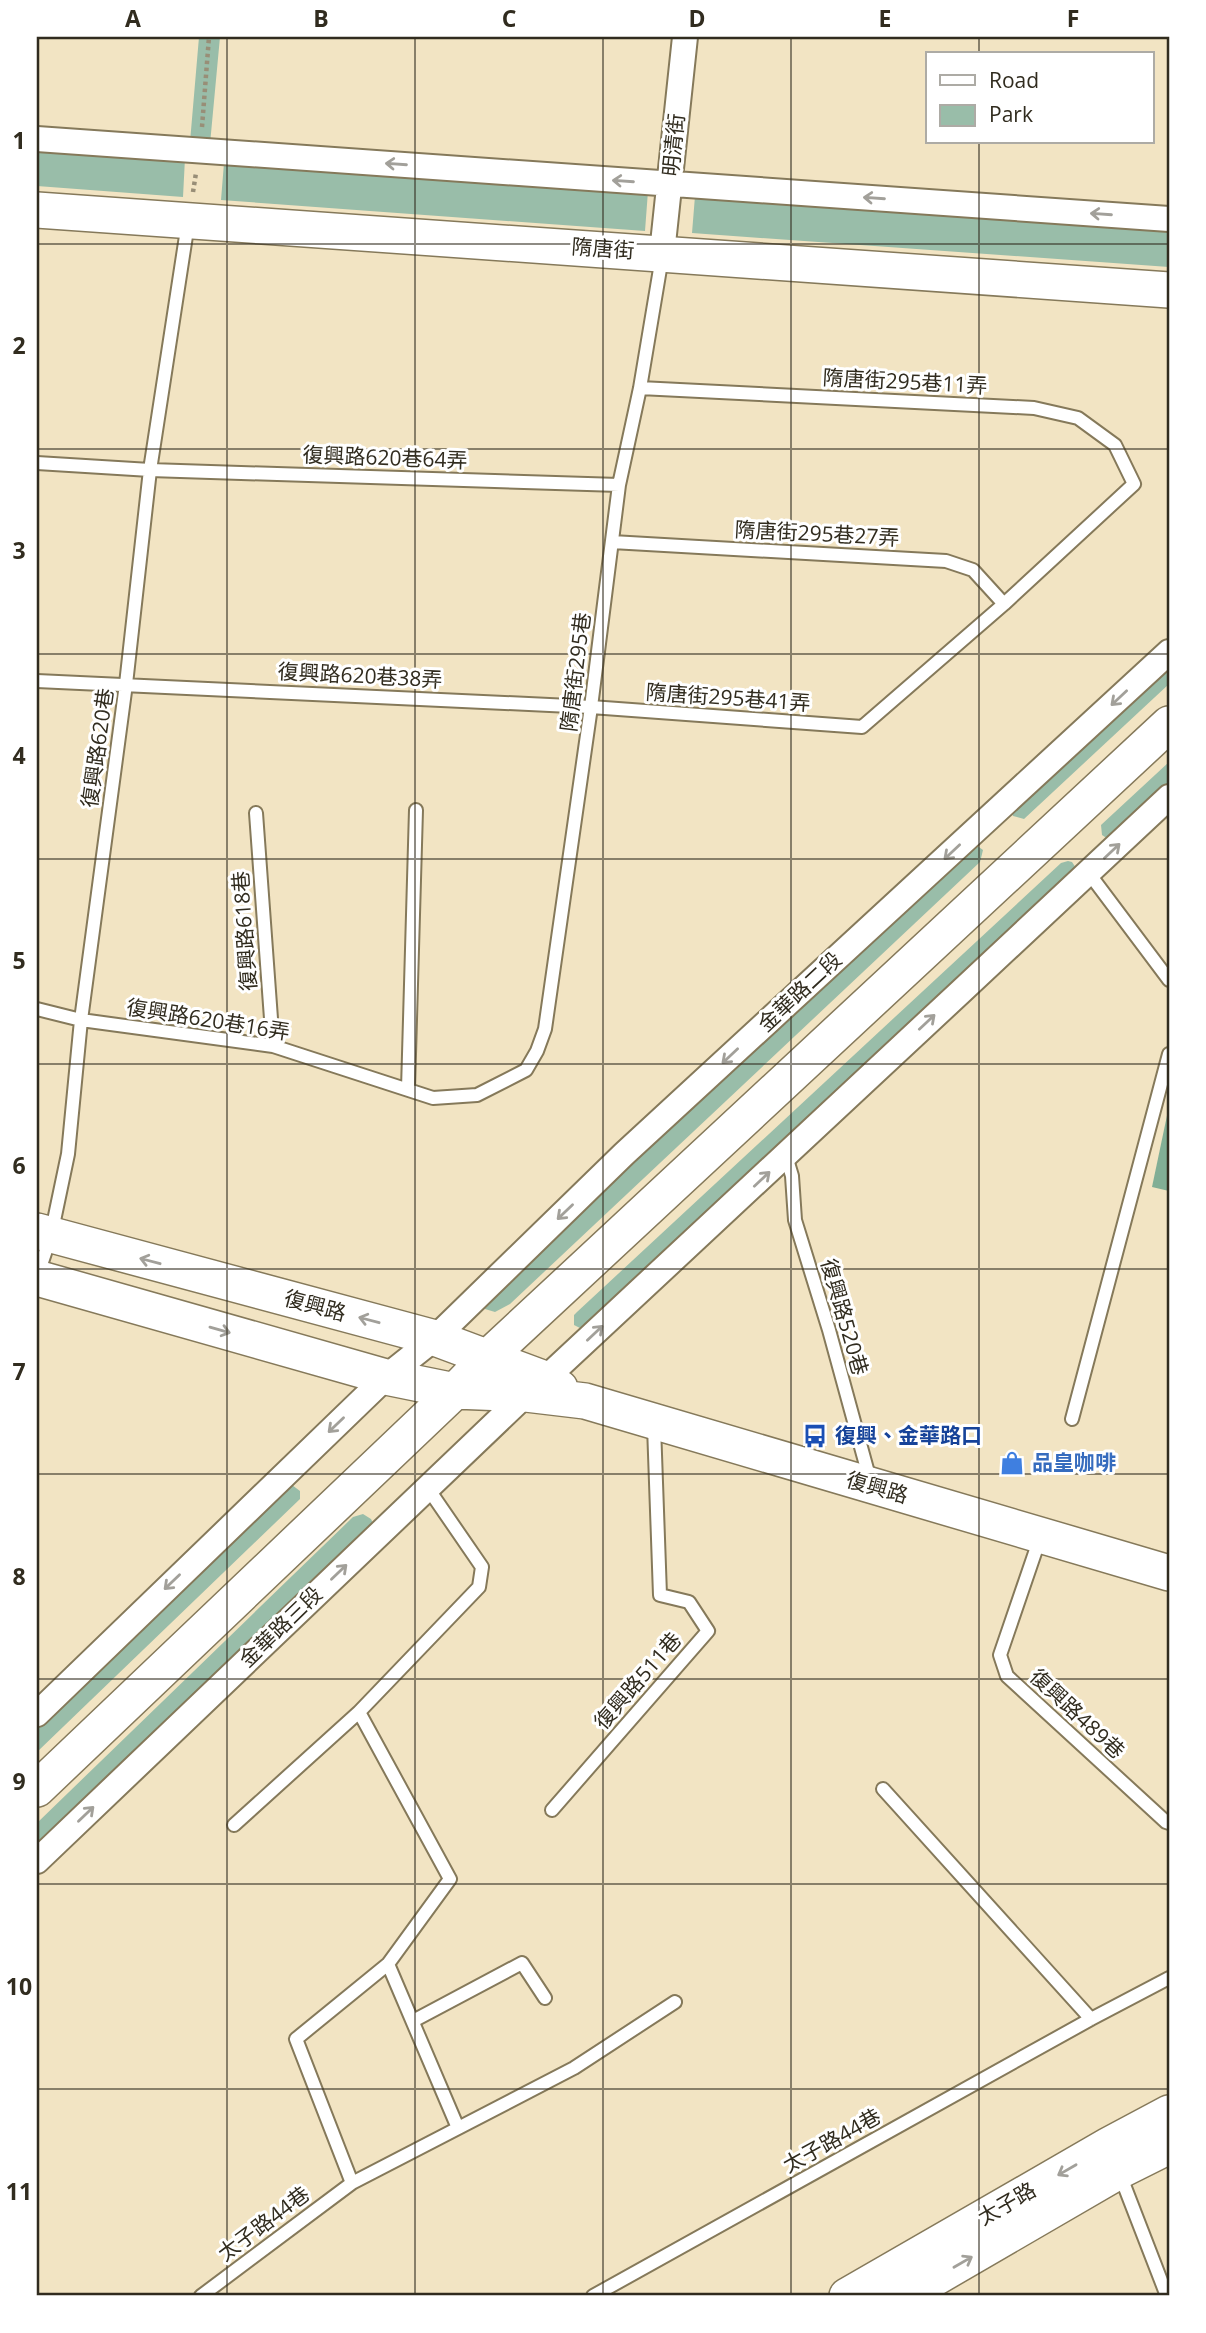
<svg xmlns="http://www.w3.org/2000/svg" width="1206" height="2333" font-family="'Open Sans','Noto Sans TC',sans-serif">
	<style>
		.green { fill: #99bda9 }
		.forest { fill: #81ae95 }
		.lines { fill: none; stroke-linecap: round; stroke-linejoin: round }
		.lane-casing { stroke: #85795a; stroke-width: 16 }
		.street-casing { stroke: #85795a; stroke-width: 28 }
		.secondary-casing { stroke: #85795a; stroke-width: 38 }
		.path { stroke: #988e77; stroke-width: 4.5; stroke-dasharray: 3.5 3.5; stroke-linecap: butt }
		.lane { stroke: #fff; stroke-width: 12 }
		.street { stroke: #fff; stroke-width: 24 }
		.secondary { stroke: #fff; stroke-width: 35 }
		.oneway { stroke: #a2a09a }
		.grid { fill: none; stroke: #312c1f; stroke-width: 2; stroke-opacity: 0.55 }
		.labels { text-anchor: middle; stroke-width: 6; stroke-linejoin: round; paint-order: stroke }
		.street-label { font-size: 21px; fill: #312c1f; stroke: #fff }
		.transit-label { font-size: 21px; font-weight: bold; fill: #164399; stroke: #fff; text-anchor: start }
		.shop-label { font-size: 21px; font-weight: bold; fill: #366cbe; stroke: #fff; text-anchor: start }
		.neatline { fill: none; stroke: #312c1f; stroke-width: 2.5 }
		.grid-label { font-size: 23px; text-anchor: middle; font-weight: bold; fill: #312c1f }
	</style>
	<rect width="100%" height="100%" fill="#f2e4c3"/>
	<path class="green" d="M199 37H220L210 144 190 142Z
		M37 147 185 158 183 197 37 186Z
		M224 163 648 191 645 231 221 200Z
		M695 196 1169 228V267L692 233Z
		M1169 659V684L1024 819 1013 816 1012 813Z
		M1169 762V790L1108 839 1102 835 1101 825Z
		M976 845 983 850 980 862 510 1304 495 1312 485 1309 484 1299Z
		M1068 861 1072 862 1076 868 582 1329 574 1325V1315L577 1312 1061 863Z
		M292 1485 300 1491V1499L37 1752V1724Z
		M363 1514 371 1519 374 1525 37 1847V1823L353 1517Z"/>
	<path class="forest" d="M1169 1106V1191L1152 1187Z"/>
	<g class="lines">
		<g class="lane-casing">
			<path id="lane" d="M37 463 150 470 619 485
				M612 542 946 561 973 570 1004 604
				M37 681 591 707 862 727 1004 604 1134 484 1115 445 1078 418 1034 408 640 388
				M256 813 273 1046
				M1088 872 1169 980
				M37 1009 81 1020 273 1046 433 1098 477 1095 526 1070 537 1051 545 1029 591 707 619 485 640 388 662 257
				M408 1089 416 810
				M786 1156 792 1176 795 1220 829 1330 870 1480
				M38 1274 51 1235 68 1154 81 1020 126 684 150 470 188 223
				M1072 1419 1169 1054
				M427 1487 482 1567 479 1587 359 1712 450 1879 388 1964 296 2039 352 2183 574 2068 675 2002
				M1040 1538 1000 1655 1007 1676 1166 1822 1169 1823
				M883 1789 1091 2019
				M552 1810 708 1631 689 1602 660 1595 654 1426
				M234 1825 359 1712
				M388 1964 458 2128
				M413 2021 522 1963 545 1998
				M1119 2172 1167 2296
				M201 2296 352 2183
				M593 2296 1091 2019 1169 1978"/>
		</g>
		<g class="street-casing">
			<path id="street" d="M37 139 1169 219
				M662 253 685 37
				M37 1714 386 1377 435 1338 624 1154 1169 652
				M37 1861 526 1394 545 1379C754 1186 961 991 1169 797"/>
		</g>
		<g class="secondary-casing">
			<path id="secondary" d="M37 210 1169 290
				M37 1231 435 1338 545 1379 560 1388
				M37 1278 386 1377 455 1391 526 1394 585 1401 1169 1573
				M37 1789 455 1391 487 1358 1169 724
				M847 2296 1109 2145 1169 2113
				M904 2296 1119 2171 1169 2146"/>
		</g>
		<path class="path" d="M202 127 209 37
			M193 192 196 173"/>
		<use href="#lane" class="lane"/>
		<use href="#street" class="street"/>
		<use href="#secondary" class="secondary"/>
	</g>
	<defs><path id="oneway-shaft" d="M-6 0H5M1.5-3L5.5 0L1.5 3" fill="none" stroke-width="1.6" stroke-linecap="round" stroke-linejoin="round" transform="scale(1.75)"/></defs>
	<g class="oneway">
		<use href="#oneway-shaft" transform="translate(396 164) rotate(-176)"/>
		<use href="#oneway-shaft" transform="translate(623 181) rotate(-176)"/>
		<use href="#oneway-shaft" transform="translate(874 198) rotate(-176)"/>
		<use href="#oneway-shaft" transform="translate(1101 214) rotate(-176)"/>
		<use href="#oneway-shaft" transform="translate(1119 698) rotate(137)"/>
		<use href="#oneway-shaft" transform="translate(1112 851) rotate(-43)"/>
		<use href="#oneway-shaft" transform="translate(952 852) rotate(137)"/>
		<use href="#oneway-shaft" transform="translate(927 1022) rotate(-43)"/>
		<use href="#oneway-shaft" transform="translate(730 1056) rotate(137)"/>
		<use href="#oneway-shaft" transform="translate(762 1179) rotate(-43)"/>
		<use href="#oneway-shaft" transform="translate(565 1212) rotate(136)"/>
		<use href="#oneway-shaft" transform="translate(150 1261) rotate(-165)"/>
		<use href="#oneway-shaft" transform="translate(369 1320) rotate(-165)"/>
		<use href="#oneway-shaft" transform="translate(220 1330) rotate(16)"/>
		<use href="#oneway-shaft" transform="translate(595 1333) rotate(-43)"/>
		<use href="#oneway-shaft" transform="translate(336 1425) rotate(136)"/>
		<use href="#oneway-shaft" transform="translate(339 1572) rotate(-44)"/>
		<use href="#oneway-shaft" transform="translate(172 1582) rotate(136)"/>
		<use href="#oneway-shaft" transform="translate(86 1814) rotate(-44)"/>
		<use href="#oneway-shaft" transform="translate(1067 2170) rotate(150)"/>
		<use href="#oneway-shaft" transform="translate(963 2262) rotate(-30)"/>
	</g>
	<path class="grid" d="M227 37V2296M415 37V2296M603 37V2296M791 37V2296M979 37V54M979 142V2296M37 244H1169M37 449H1169M37 654H1169M37 859H1169M37 1064H1169M37 1269H1169M37 1474H1169M37 1679H1169M37 1884H1169M37 2089H1169"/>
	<defs>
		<g id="bus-bare" transform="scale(1.89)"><path d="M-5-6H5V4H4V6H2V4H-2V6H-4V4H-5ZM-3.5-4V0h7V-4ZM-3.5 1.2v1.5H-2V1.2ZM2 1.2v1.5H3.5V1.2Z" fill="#1a4fb4" stroke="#fff" stroke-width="2.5" paint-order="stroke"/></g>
		<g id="shop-bare" transform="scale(1.89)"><path d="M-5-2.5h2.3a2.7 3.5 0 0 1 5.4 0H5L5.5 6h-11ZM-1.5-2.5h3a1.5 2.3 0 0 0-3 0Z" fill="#3f7fe0" stroke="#fff" stroke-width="2.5" paint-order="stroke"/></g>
	</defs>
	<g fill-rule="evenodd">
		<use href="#bus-bare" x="815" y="1436"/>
		<use href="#shop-bare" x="1012" y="1463"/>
	</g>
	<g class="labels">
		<g class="street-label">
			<text transform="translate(674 145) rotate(-84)" y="7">明清街</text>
			<text transform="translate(603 249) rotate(4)" y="7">隋唐街</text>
			<text transform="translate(905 382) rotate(3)" y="7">隋唐街295巷11弄</text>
			<text transform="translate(385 458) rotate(2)" y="7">復興路620巷64弄</text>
			<text transform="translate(817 534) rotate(3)" y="7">隋唐街295巷27弄</text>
			<text transform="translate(576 672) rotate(-83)" y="7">隋唐街295巷</text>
			<text transform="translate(360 676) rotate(3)" y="7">復興路620巷38弄</text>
			<text transform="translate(728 698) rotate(4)" y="7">隋唐街295巷41弄</text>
			<text transform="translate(98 748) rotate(-82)" y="7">復興路620巷</text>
			<text transform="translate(245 931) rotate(-94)" y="7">復興路618巷</text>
			<text transform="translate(800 992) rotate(-43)" y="7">金華路二段</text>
			<text transform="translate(208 1020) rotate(9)" y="7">復興路620巷16弄</text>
			<text transform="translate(315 1306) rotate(15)" y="7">復興路</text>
			<text transform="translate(844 1317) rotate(74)" y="7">復興路520巷</text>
			<text transform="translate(877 1488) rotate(16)" y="7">復興路</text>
			<text transform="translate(281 1627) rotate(-44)" y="7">金華路三段</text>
			<text transform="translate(638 1681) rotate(-49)" y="7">復興路511巷</text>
			<text transform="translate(1077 1714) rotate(43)" y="7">復興路489巷</text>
			<text transform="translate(832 2141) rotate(-29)" y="7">太子路44巷</text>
			<text transform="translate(1007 2204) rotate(-30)" y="7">太子路</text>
			<text transform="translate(264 2224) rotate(-37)" y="7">太子路44巷</text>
		</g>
		<g class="transit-label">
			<text x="835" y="1443">復興、金華路口</text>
		</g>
		<g class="shop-label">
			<text x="1032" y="1470">品皇咖啡</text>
		</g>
	</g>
	<rect width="1206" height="2333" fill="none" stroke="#ffffff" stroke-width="77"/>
	<rect x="926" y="52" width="228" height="91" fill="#ffffff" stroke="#adaba5" stroke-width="2"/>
	<rect x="940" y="75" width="35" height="10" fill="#ffffff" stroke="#adaba5" stroke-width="2"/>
	<text x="989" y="88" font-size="21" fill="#312c1f">Road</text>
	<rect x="940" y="105" width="35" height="21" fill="#99bda9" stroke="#adaba5" stroke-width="2"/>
	<text x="989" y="122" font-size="21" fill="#312c1f">Park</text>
	<rect x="38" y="38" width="1130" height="2256" class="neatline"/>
	<g class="grid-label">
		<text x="133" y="27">A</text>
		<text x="321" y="27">B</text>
		<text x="509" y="27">C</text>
		<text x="697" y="27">D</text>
		<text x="885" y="27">E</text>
		<text x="1073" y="27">F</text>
		<text x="19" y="149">1</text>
		<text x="19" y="354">2</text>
		<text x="19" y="559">3</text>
		<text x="19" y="764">4</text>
		<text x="19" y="969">5</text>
		<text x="19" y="1174">6</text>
		<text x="19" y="1380">7</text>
		<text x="19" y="1585">8</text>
		<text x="19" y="1790">9</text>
		<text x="19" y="1995">10</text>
		<text x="19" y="2200">11</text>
	</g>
</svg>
